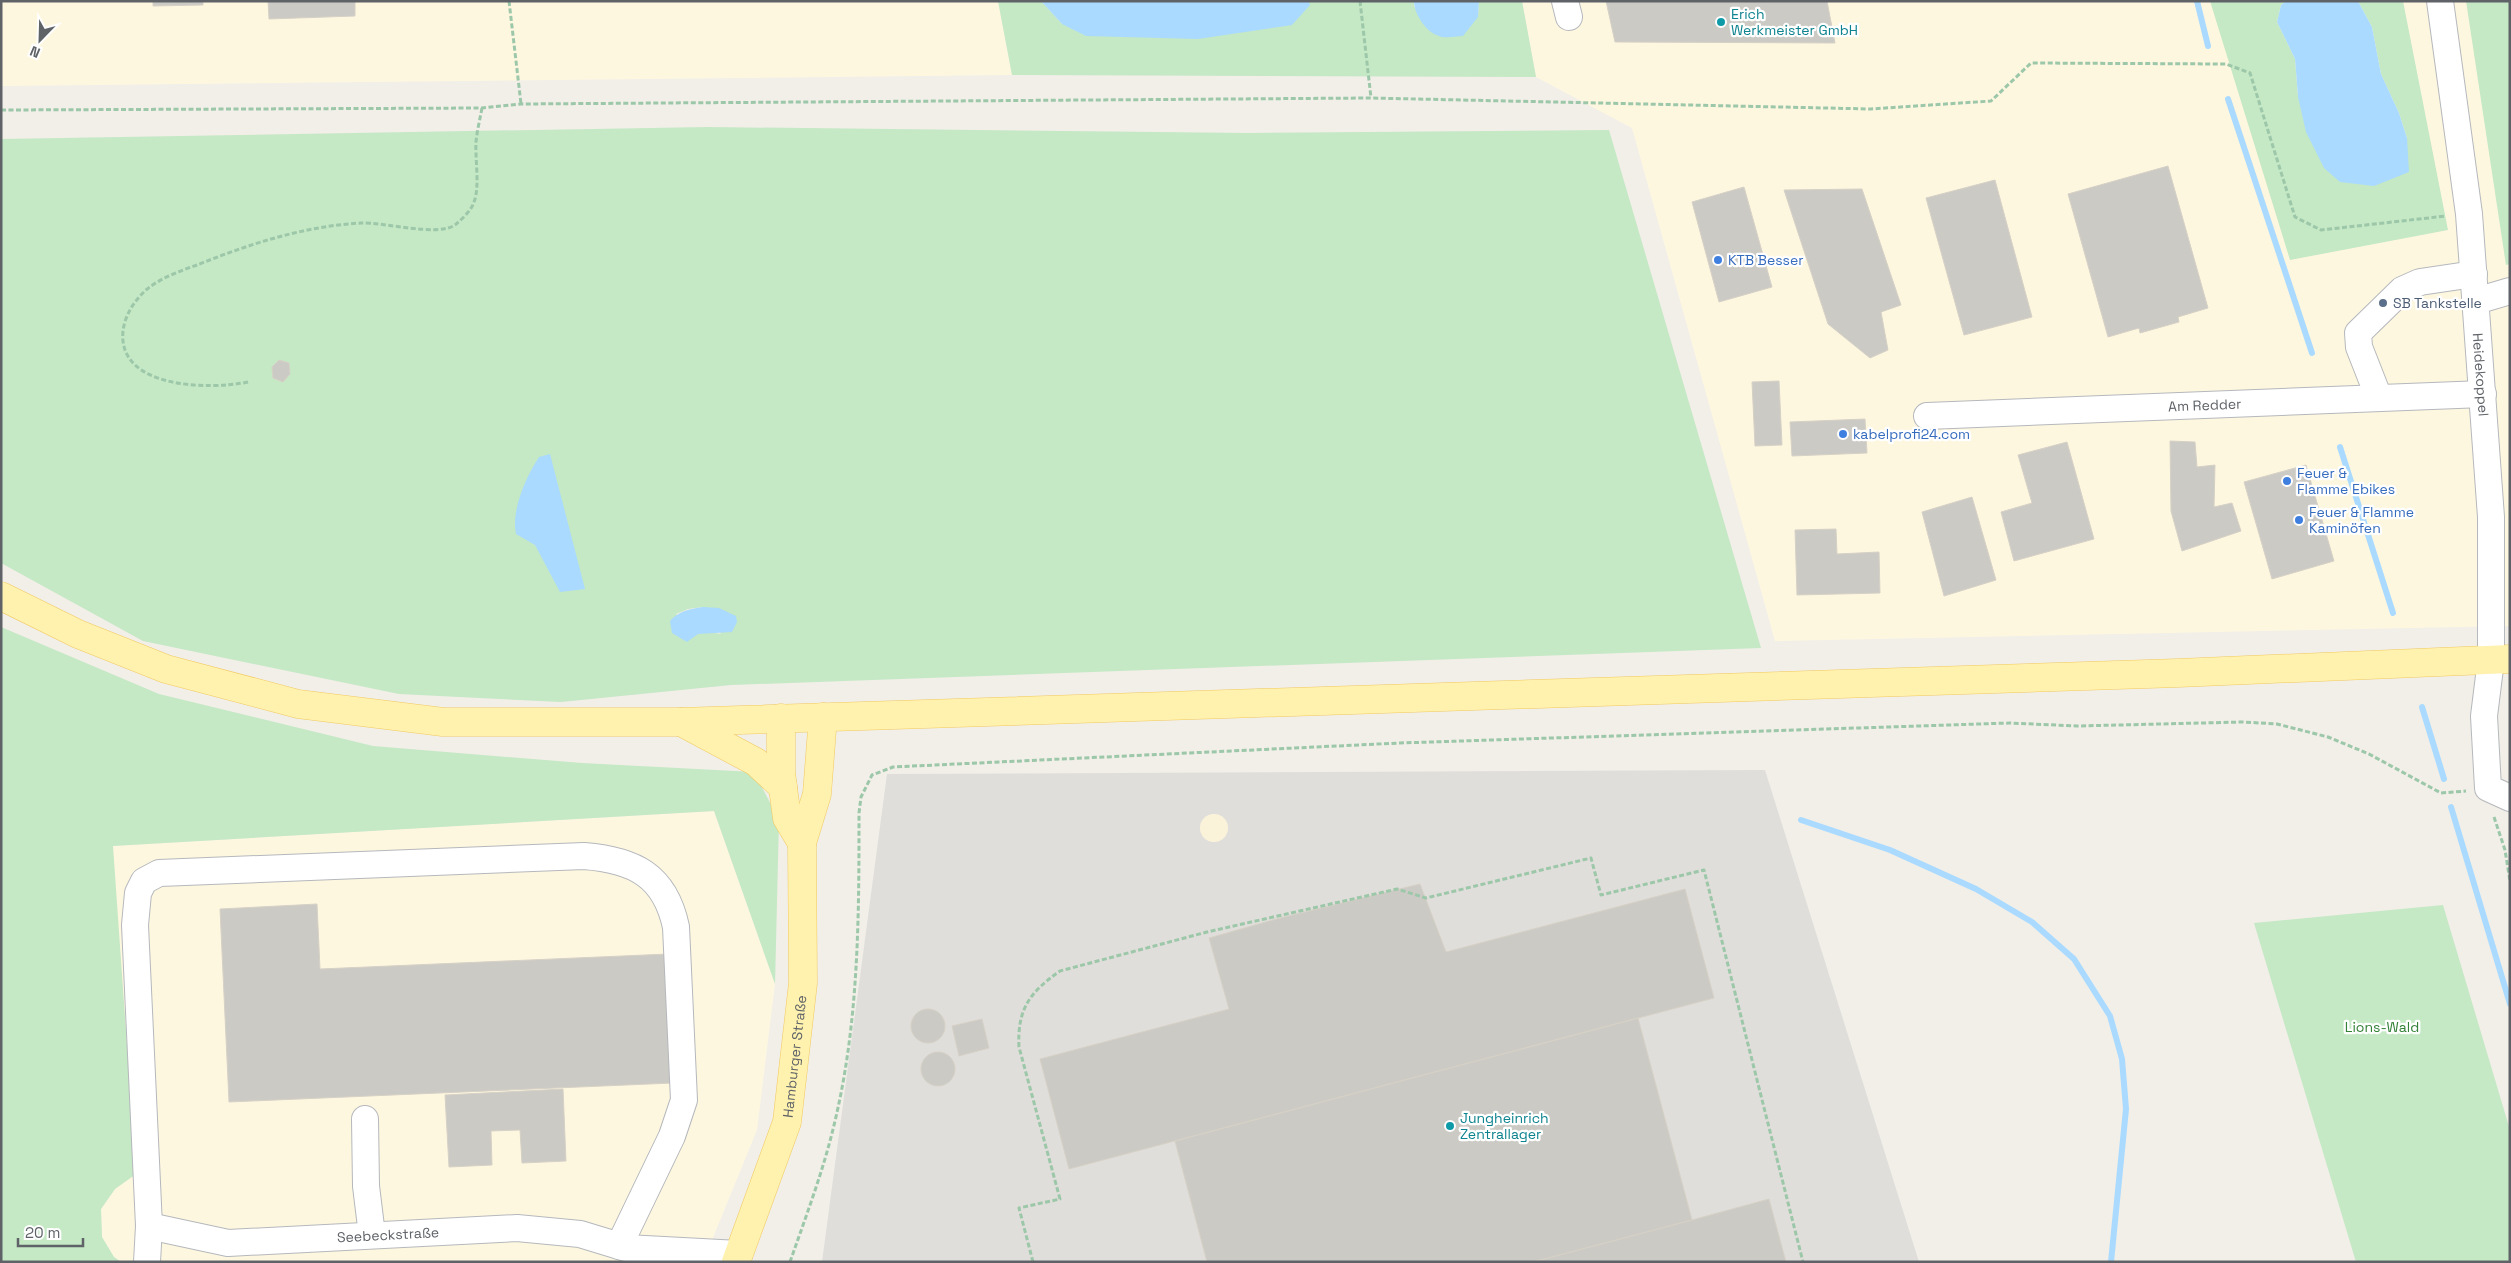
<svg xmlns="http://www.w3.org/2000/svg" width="2511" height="1263" font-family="'Space Grotesk',sans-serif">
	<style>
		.commercial { fill: #fef7e0 }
		.industrial { fill: #e0deda }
		.green { fill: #c5e8c5; fill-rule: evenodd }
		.sand { fill: #fbf3d9 }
		.water { fill: #aadaff }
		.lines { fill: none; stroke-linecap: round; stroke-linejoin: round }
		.stream { stroke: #aadaff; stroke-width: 6 }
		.building { fill: #cccac5; stroke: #d6d1c6 }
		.minor-casing { stroke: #b5b8bc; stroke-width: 28 }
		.major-casing { stroke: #f2c960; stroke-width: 29 }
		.path { stroke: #9cc7a9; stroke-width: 3; stroke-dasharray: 5 2.5; stroke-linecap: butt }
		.minor { stroke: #fff; stroke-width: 26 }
		.major { stroke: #fff2af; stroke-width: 28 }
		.culture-dot { fill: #0f9aa8; stroke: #fff; stroke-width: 2 }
		.shop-dot { fill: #3f7fe0; stroke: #fff; stroke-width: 2 }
		.service-dot { fill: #5c6f8a; stroke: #fff; stroke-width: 2 }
		.labels { text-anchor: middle; stroke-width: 4.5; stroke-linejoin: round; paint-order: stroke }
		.culture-label { font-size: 14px; fill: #0d838f; stroke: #fff; text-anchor: start }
		.shop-label { font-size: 14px; fill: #366cbe; stroke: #fff; text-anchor: start }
		.service-label { font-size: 14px; fill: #4e5e75; stroke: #fff; text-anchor: start }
		.street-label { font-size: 14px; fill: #5f6368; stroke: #fff }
		.park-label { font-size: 14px; fill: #348238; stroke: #fff }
	</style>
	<rect width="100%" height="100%" fill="#f1efe8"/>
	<path class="commercial" d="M1 1H998L1012 75 1 86Z
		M1522 1H2510V626L1775 641 1632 128 1536 77Z
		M714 811 775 984 757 1130 703 1262H121L114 1257 102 1237 101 1209 115 1189 136 1174 112 846Z"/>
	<path class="industrial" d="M1765 770 1919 1262H822L887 774Z"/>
	<path class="green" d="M998 1H1041L1062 24 1309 5V1H1414V7L1478 17 1479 1H1522L1536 77 1012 75Z
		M2210 1H2286L2281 5 2277 22 2295 59 2298 97 2407 138 2399 113 2381 74 2372 27 2358 1H2403L2448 230 2290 260Z
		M2466 1H2510V264L2506 265Z
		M707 127 1247 133 1609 130 1761 648 731 685 561 702 399 694 143 641 1 563V139ZM703 607 721 634 710 632 697 634 676 614 688 609Z
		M1 627 159 694 373 746 582 763 754 772 779 820 775 984 714 811 113 846 136 1174 115 1189 101 1209 102 1237 114 1257 121 1262H1Z
		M2443 905 2510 1130V1262H2356L2254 923Z"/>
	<path class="sand" d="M1200 828a14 14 0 1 1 28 0a14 14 0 1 1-28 0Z"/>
	<path class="water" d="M1041 1H1309L1310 5 1292 25 1198 39 1086 36 1062 24Z
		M1414 1H1479L1478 17 1463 36C1456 36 1445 39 1439 36 1426 32 1414 14 1414 1Z
		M2286 1H2358L2372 27 2381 74 2399 113 2407 138 2409 172 2374 186 2340 182 2324 168 2306 132 2298 97 2295 59 2277 22 2281 5Z
		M550 454 585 589 560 592 535 545 516 534C511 510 526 477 539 457Z
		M703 607 719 608 736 616 737 622 732 632 698 634 687 642 672 633 670 621C679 611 689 609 703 607Z"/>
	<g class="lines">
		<path class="stream" d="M2197 1 2208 46
			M2228 99 2312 353
			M2340 447 2393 613
			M2422 707 2444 779
			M2451 807 2510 1004
			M1801 820 1890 850 1976 889 2032 922 2074 959 2110 1016 2122 1059 2126 1109 2111 1262"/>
	</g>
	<path class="building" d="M153 1H203V5L153 6Z
		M268 1H355V16L269 19Z
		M1606 1H1827L1835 43 1615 42Z
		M2168 166 2208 308 2178 317 2179 322 2140 333 2139 328 2108 337 2068 194Z
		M1995 180 2032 317 1964 335 1926 198Z
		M1744 187 1772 287 1719 302 1692 202Z
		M1862 189 1901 305 1881 312 1888 350 1870 358 1828 324 1784 190Z
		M279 360 289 363 290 374 283 382 273 378 272 367Z
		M1779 381 1782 445 1755 446 1752 382Z
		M1865 419 1867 453 1792 456 1790 422Z
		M2170 441 2195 442 2197 467 2215 465 2214 507 2232 503 2241 531 2182 551 2171 511Z
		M2067 442 2094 539 2014 561 2001 512 2032 503 2018 455Z
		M2306 465 2334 561 2272 579 2244 482Z
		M1972 497 1996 580 1944 596 1922 512Z
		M1836 529 1837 554 1879 552 1880 593 1797 595 1795 530Z
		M1420 884 1446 952 1685 889 1714 998 1069 1169 1040 1059 1229 1009 1209 938 1276 919Z
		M317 904 320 969 668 954 673 1083 229 1102 220 909Z
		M911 1026a17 17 0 1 1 34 0a17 17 0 1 1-34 0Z
		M1638 1018 1692 1220 1533 1262H1207L1175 1141Z
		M982 1019 989 1048 959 1056 952 1026Z
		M921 1069a17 17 0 1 1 34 0a17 17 0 1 1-34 0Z
		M563 1089 566 1161 522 1163 520 1130 491 1131 492 1165 449 1167 445 1095Z
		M1769 1199 1786 1262H1533L1692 1220Z"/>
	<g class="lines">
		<g class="minor-casing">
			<g id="minor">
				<path d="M1565 1 1569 17"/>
				<path id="s1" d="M2440 1 2469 214 2491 517V660L2484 716 2488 788 2510 798"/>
				<path d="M2476 301 2510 291"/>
				<path d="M2379 398 2359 347 2358 333 2402 290 2420 282 2474 274"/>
				<path id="s2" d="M1927 416 2483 394"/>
				<path d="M365 1119 366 1186 372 1235"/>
				<path id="s3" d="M149 1226 228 1243 517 1228 580 1234 626 1248 739 1254"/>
				<path d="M147 1262 149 1226 135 925 138 893 144 881 159 873 584 856C634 860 665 875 676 927L684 1100 672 1136 619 1246"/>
			</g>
		</g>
		<g class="major-casing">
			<g id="major">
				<path d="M1 596 78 634 166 669 298 704 443 722H679L2178 673 2510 659"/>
				<path d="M781 718V773L787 818 802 843"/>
				<path d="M681 722 756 762 783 787"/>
				<path id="s4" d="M736 1262 787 1122 803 983 802 843 817 794 823 717"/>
			</g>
		</g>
		<path class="path" d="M509 1 521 104
			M1360 1 1371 98
			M1 110 482 108 521 104 1371 98 1871 109 1991 101 2031 63 2226 64 2250 73 2295 217 2321 230 2446 216
			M248 382C210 390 117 389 123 331 125 315 134 301 146 290 160 278 180 271 197 265 249 244 305 226 361 223 384 222 437 237 455 225 462 219 471 211 474 202 480 187 475 159 476 142 477 131 480 119 482 108
			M2494 817 2505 850 2510 881
			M790 1262C806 1216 824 1169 835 1121 859 1020 859 916 859 813L861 797 872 775 893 767 1400 743 2010 723 2077 726 2243 722 2277 724 2328 737 2369 754 2441 793 2466 791
			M1033 1262 1019 1208 1060 1199 1019 1047C1017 1009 1030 992 1060 971L1207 932 1397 889 1426 898 1591 858 1601 895 1704 870 1803 1262"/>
		<use href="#minor" class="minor"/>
		<use href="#major" class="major"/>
	</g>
	<g class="culture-dot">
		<circle cx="1721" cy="22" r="5"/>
		<circle cx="1450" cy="1126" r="5"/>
	</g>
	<g class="shop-dot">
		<circle cx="1718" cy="260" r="5"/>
		<circle cx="1843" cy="434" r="5"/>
		<circle cx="2287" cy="481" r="5"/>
		<circle cx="2299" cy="520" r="5"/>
	</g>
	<circle class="service-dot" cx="2383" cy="303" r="5"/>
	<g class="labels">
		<g class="culture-label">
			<text x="1731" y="19">Erich<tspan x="1731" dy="16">Werkmeister GmbH</tspan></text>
			<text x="1460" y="1123">Jungheinrich<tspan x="1460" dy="16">Zentrallager</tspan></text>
		</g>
		<g class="shop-label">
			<text x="1728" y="265">KTB Besser</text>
			<text x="1853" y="439">kabelprofi24.com</text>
			<text x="2297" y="478">Feuer &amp;<tspan x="2297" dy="16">Flamme Ebikes</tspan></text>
			<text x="2309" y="517">Feuer &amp; Flamme<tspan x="2309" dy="16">Kaminöfen</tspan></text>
		</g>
		<g class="service-label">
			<text x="2393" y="308">SB Tankstelle</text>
		</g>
		<g class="street-label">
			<text dy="5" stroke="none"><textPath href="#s1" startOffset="376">Heidekoppel</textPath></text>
			<text dy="5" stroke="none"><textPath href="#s2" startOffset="278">Am Redder</textPath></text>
			<text dy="5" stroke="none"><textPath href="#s4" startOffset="215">Hamburger Straße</textPath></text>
			<text dy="5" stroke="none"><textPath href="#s3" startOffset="241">Seebeckstraße</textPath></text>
		</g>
		<g class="park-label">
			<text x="2382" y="1032">Lions-Wald</text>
		</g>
	</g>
	<rect width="2511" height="1263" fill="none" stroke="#5f6368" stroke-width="5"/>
	<g transform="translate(40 40) rotate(203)" stroke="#ffffff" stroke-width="4" paint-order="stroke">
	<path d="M0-4L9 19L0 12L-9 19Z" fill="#5f6368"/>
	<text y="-8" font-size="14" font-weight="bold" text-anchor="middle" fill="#5f6368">N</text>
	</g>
	<path d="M18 1238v8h65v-8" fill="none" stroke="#5f6368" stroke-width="2.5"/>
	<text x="25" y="1238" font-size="15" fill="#5f6368" stroke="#ffffff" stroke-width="4" paint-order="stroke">20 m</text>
</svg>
